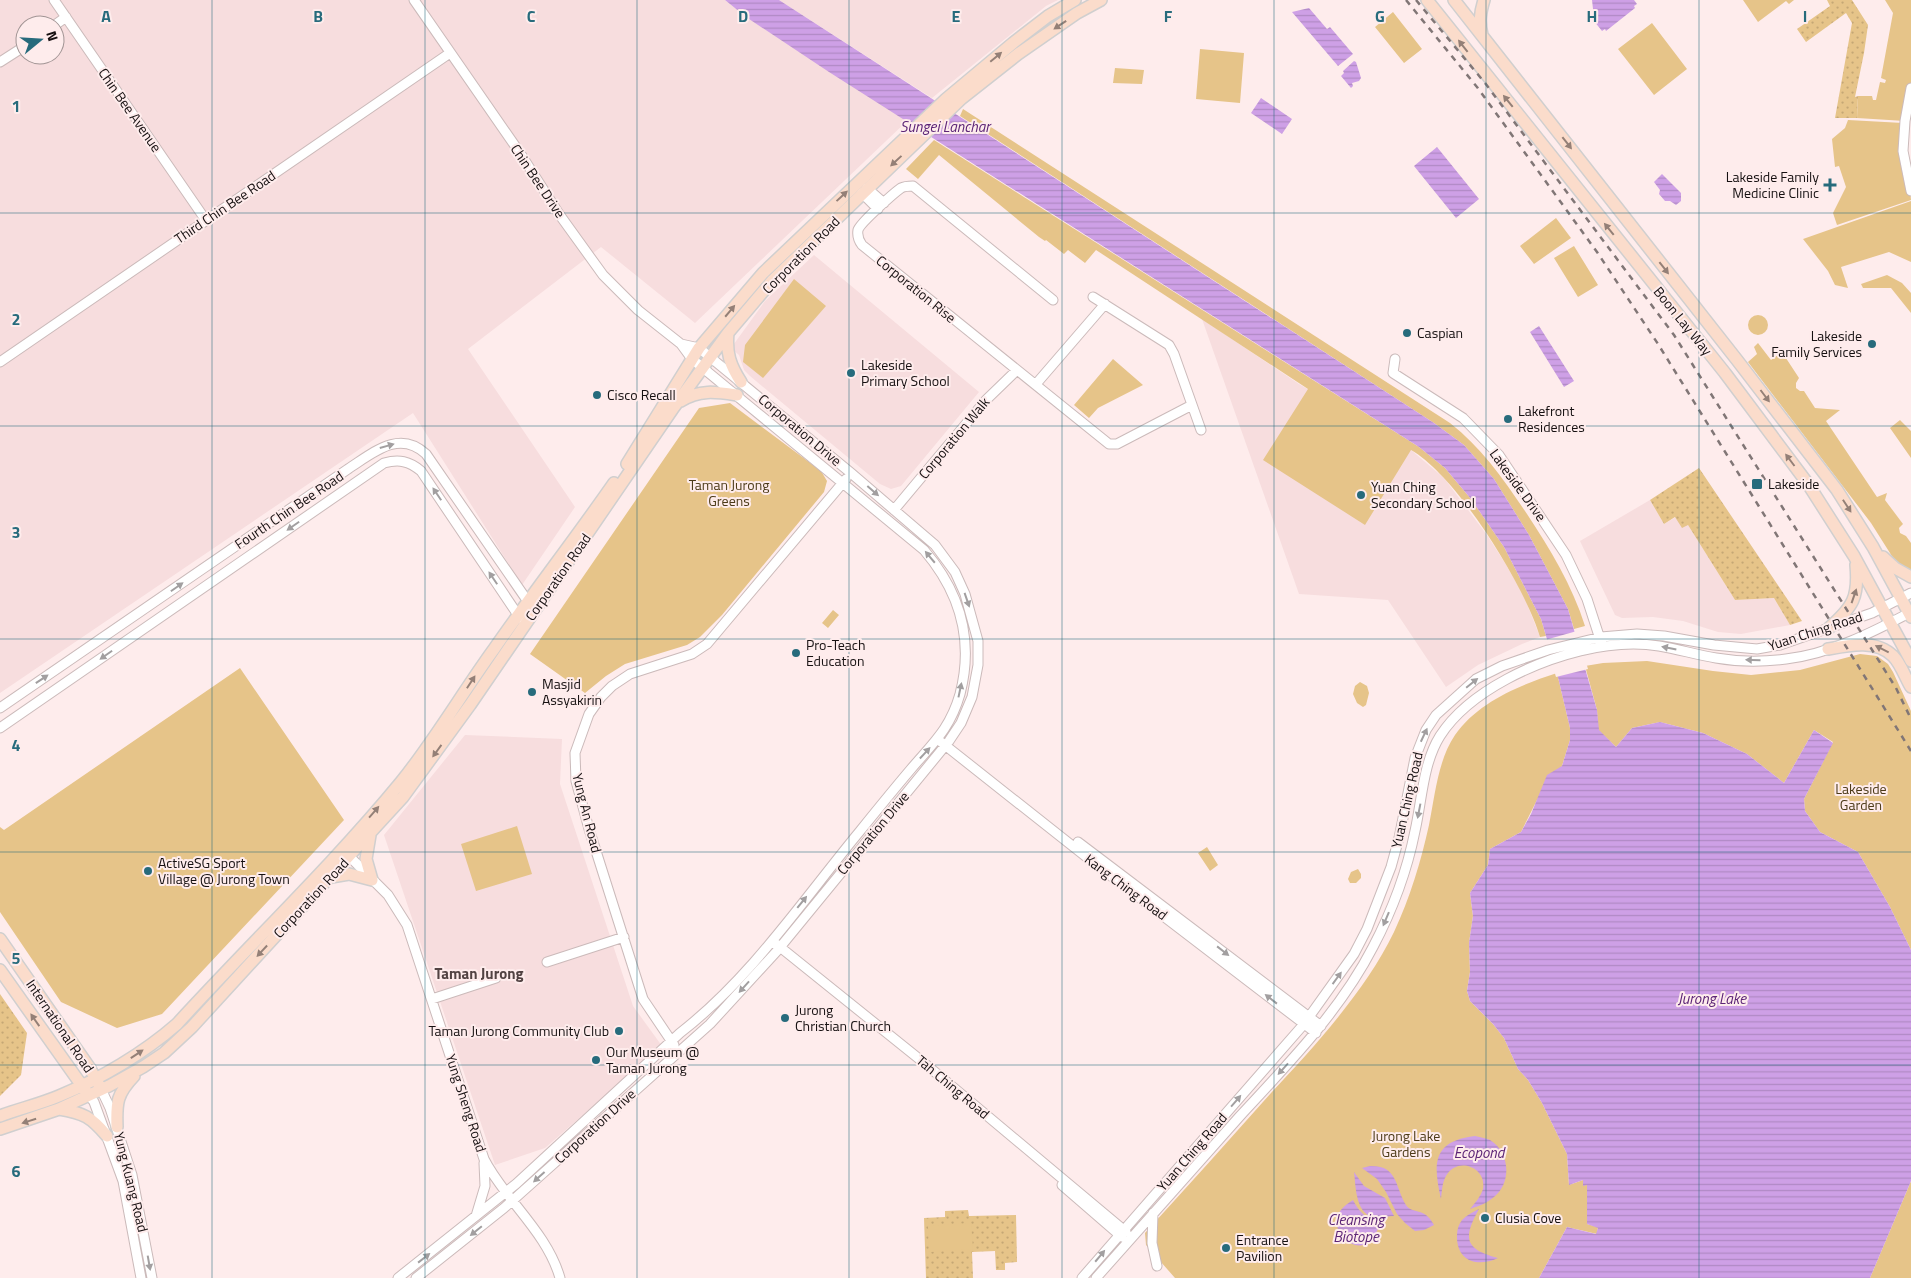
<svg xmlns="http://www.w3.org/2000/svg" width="1911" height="1278" font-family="'Titillium Web',sans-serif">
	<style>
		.built { fill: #f7ddde; fill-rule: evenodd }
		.grass { fill: url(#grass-dots) }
		.park { fill: #e6c489 }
		.water { fill: url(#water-rules) }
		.pier { fill: #feecec }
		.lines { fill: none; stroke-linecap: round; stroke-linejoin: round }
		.minor-casing { stroke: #cbbaba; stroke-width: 11 }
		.major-casing { stroke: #d0cfcf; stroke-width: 14 }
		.minor { stroke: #fff; stroke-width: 9 }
		.major { stroke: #fbdccb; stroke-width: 11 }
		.rail { stroke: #817676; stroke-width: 2.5; stroke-dasharray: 6 6; stroke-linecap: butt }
		.oneway { fill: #948077 }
		.oneway2 { fill: #a29fa0 }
		.grid { fill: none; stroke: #276b7c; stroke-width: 1; stroke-opacity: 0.55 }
		.poi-dot { fill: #276b7c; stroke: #feecec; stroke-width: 2 }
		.labels { text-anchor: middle; stroke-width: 4; stroke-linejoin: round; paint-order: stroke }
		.street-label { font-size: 14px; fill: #161011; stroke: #feecec }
		.poi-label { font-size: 14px; fill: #161011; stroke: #feecec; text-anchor: start }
		.park-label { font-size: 14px; fill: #4c3a18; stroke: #feecec }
		.water-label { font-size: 15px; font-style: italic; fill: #5c2476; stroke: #feecec }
		.neighbourhood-label { font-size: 15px; font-weight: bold; fill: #524343; stroke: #feecec }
		.grid-label { font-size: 16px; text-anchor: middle; font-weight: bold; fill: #276b7c; stroke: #feecec; stroke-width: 4; stroke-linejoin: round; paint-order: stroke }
	</style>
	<defs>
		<pattern id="grass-dots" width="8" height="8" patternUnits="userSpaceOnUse" patternTransform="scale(1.25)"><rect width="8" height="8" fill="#e6c489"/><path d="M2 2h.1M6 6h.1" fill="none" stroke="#c5a775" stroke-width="1.8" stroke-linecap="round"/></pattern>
		<pattern id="water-rules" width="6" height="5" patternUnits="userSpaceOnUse" patternTransform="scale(1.25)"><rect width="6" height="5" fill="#cea0e6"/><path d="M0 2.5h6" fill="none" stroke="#b089c4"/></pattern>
	</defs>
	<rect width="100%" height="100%" fill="#feecec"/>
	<path class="built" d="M0 0H725L746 17 907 121 695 323 601 247 468 349 575 507 522 585 413 413 0 693ZM25 25H55V55H25Z
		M779 0H1058L1046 6 932 98Z
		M814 255 979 392 901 486 891 489 880 484 750 376 744 370 739 355 731 348 765 301Z
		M1202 319 1299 384 1411 450 1444 478 1487 535 1505 563 1524 596 1540 637 1522 644 1478 665 1446 687 1388 600 1299 594Z
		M1650 500 1664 524 1676 517 1688 525 1735 600 1774 598 1790 625 1741 634 1718 632 1683 621 1653 617 1622 618 1615 615 1580 541Z
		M465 735 562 739 560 784 633 1006 662 1046 545 1148 495 1165 384 835Z"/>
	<path class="grass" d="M1827 0H1852L1868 25 1864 53 1855 97 1858 96 1857 118H1835L1852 23 1846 13 1806 42 1797 29 1830 6Z
		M1699 468 1802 621 1790 625 1774 598 1735 600 1688 525 1682 528 1675 517 1664 524 1650 500Z
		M0 994 27 1033 21 1075 0 1096Z
		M968 1210 969 1216 1016 1215 1017 1262 1005 1263V1270H996L995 1251 972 1252 973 1278H926L924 1218 945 1217V1211Z"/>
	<path class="park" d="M1743 0H1794L1789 4 1786 1 1758 22Z
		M1885 0H1911V89L1905 121 1857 118 1858 96H1872L1873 100H1876L1880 82 1885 83 1886 80 1881 78 1893 13Z
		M1393 12 1422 49 1404 63 1375 27Z
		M1652 23 1687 69 1654 95 1618 49Z
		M1200 49 1244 53 1240 103 1196 99Z
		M1115 68 1144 70 1142 84 1113 83Z
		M963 109 1450 423C1482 448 1504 480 1527 514 1550 549 1572 585 1585 626L1574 629 1568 609 1529 535 1494 479 1464 445 1434 423 960 116Z
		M1848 120 1903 123 1911 200 1837 225 1833 213 1846 187 1839 166 1835 167 1832 139 1845 128Z
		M934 140 1419 447 1445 468 1471 499 1504 547 1541 619 1546 636 1540 637C1525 586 1457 476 1411 450L1365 525 1263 460 1308 389 1096 250 1085 263 1068 250 1064 254 1046 240 1045 241 1039 237 939 155 918 179 906 169Z
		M1911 201V262L1889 252 1841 267 1848 288 1835 285 1828 271 1803 239Z
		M1556 218 1571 238 1534 264 1520 246Z
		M1574 246 1598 285 1578 297 1554 258Z
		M1887 275 1902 283 1911 293V313L1891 288H1863L1861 284Z
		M794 279 826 306 763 378 743 362 745 345Z
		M1748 325a10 10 0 1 1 20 0a10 10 0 1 1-20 0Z
		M1758 343 1771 360 1782 352 1799 378 1796 383V388L1800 391H1804L1815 408 1840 410 1826 421 1877 497 1887 493 1885 500 1903 524 1899 528 1900 533 1906 536 1911 543V570L1908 571 1895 561 1871 523 1748 362 1757 354 1754 347Z
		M1113 359 1143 385 1098 408 1089 418 1074 405Z
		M730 403 821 471 827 481 824 492 722 615 700 637 687 645 625 664 606 676 585 693 530 654 699 408Z
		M1900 420 1911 431V458L1890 428Z
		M833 610 839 615 828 628 822 623Z
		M1860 654 1877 656 1888 664 1893 672 1911 711V950L1890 907 1858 852 1820 832 1805 811 1804 799 1833 742 1814 730 1784 783 1747 754 1703 733 1660 722 1632 728 1616 747 1598 730 1597 710 1585 666 1603 663 1647 661 1713 671 1751 675 1800 670Z
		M240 668 344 820 162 1014 117 1028 61 1002 0 912V827L4 830Z
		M1557 673 1570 728V740L1562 766 1537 800 1521 832 1490 849 1488 865 1470 893 1473 916 1469 943 1470 972 1467 991 1470 1001 1493 1024 1504 1038 1518 1069 1528 1080 1542 1103 1567 1154 1569 1185 1583 1180 1587 1185V1224L1598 1227 1597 1234 1567 1227 1539 1278H1175L1146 1245 1145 1233C1187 1187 1229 1140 1271 1093 1315 1046 1366 990 1394 932 1410 898 1421 861 1429 825 1435 795 1438 760 1455 735 1478 702 1520 685 1557 673Z
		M1360 682 1367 686 1369 693 1366 705 1363 707 1357 703 1353 694 1355 686Z
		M517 826 532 874 476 891 461 844Z
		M1207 847 1218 865 1210 871 1198 853Z
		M1358 869 1361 874V878L1356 883H1350L1348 879 1351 872Z
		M1911 1181V1278H1870Z
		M971 1223 973 1249 929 1252 928 1226Z"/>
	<path class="water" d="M725 0H779L1434 423 1464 445 1494 479 1529 535 1568 609 1597 710 1599 730 1616 747 1632 728 1660 722 1703 733 1747 754 1784 783 1814 730 1833 743 1804 799 1805 811 1820 832 1858 852 1890 907 1911 950V1181L1870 1278H1539L1567 1227 1596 1234 1598 1228 1587 1224V1185L1583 1186V1180L1569 1185 1567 1154 1542 1103 1528 1080 1518 1069 1504 1038 1493 1024 1470 1001 1467 991 1470 972 1469 943 1473 916 1470 893 1488 865 1490 849 1521 832 1531 814 1547 775 1562 766 1570 740V728L1557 673 1541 619 1504 547 1471 499 1445 468 1419 447 829 72 746 17Z
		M1592 0H1634L1637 4 1634 6 1635 8 1606 31 1605 29 1602 31 1594 21 1598 18 1593 9Z
		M1309 8 1327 29 1330 27 1353 54 1338 66 1292 12Z
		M1354 61 1356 62 1361 78 1359 81 1352 83 1353 86 1351 88 1341 76 1344 73 1343 71Z
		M1261 98 1292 119 1282 134 1251 113Z
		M1437 147 1479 199 1456 218 1414 166Z
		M1662 174 1681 193V201L1676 205 1670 201H1665L1659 194 1660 190 1654 182Z
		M1539 326 1574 381 1564 387 1530 332Z
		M1475 1136C1479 1137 1486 1138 1490 1140 1510 1152 1512 1183 1494 1197 1487 1203 1479 1206 1470 1209 1475 1203 1481 1196 1483 1189 1487 1167 1457 1156 1446 1176 1442 1183 1442 1191 1441 1199 1433 1164 1432 1141 1475 1136Z
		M1370 1166C1398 1165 1395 1187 1406 1205 1413 1215 1424 1206 1434 1225L1424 1230 1415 1231 1405 1223 1397 1214 1386 1192 1377 1179 1362 1168Z
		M1354 1172 1364 1186 1385 1198 1394 1216C1388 1216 1383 1218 1378 1218 1355 1217 1356 1187 1354 1172Z
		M1353 1200C1359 1212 1367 1220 1381 1221 1379 1226 1377 1232 1374 1236 1360 1256 1342 1241 1336 1224 1336 1212 1344 1206 1353 1200Z
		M1479 1209C1463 1238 1464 1249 1498 1258 1477 1268 1456 1261 1457 1235 1457 1229 1459 1224 1462 1220 1467 1215 1473 1212 1479 1209Z"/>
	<path class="pier" d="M1577 631 1588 669 1556 677 1545 640Z"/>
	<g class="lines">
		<g class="minor-casing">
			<path id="minor" d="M54 0 205 219
				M55 25 66 17
				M0 62 25 46
				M1911 88 1905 121 1903 151 1911 191
				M867 188 884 203
				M862 193 878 209
				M1093 297 1169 345 1174 354 1201 430
				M1053 300 913 186C908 186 905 186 901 188 894 193 860 223 858 230 857 236 859 241 862 245L1109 444H1117L1192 405
				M1395 359 1393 373 1463 418 1499 455 1566 555 1587 599 1601 642
				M0 362 450 53
				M1036 384 1105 304
				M894 510 986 400 1017 370
				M0 708 348 469C373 453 399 429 426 454L531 606
				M0 728 384 463C399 459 409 461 421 471L520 618
				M941 742 1094 863 1316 1033
				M1078 842 1321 1026
				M345 852 388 895 407 925 484 1159C505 1200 547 1232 560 1278
				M775 943 923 1062 1126 1232
				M547 962 624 937
				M432 999 496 978
				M674 1045 643 999 589 829 576 781 575 753 589 714 601 697 612 686 630 674 692 654 707 644 846 479
				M101 1089 110 1108 132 1175 152 1278
				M89 1095 94 1102 123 1181 141 1278
				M1062 1185 1122 1237
				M1153 1213 1152 1243 1157 1266
				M476 1216 485 1186 484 1163
				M398 1278 516 1184 680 1033C751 978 803 900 860 831 877 810 894 789 911 769 933 743 950 729 960 694 974 640 960 592 924 550L692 359 681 344 638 310 603 275 559 214 520 153 414 0
				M416 1278 504 1208 710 1024 777 951 949 741 961 723 972 697 978 665V641L965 594 955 572 935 545 851 473 699 348 681 344
				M1082 1278 1304 1024 1354 954 1367 929 1391 867 1399 838 1415 758 1426 730 1436 715 1476 679 1502 666 1548 650 1601 637 1637 634 1664 636 1714 645 1757 649 1780 645 1872 613 1911 593
				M1096 1278C1144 1224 1192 1170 1240 1116 1289 1063 1340 1011 1373 947 1392 911 1407 871 1415 831 1422 800 1423 763 1440 736 1456 711 1481 693 1507 679 1550 656 1609 638 1659 646 1678 649 1697 655 1716 658 1739 662 1763 662 1786 659 1830 654 1873 632 1911 612"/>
		</g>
		<g class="major-casing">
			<path id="major" d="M1427 0 1725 373 1808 484 1854 556 1911 661
				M1454 0 1737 360 1837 490 1873 547 1911 617
				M1482 35C1479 22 1480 13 1484 0
				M728 333C726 353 730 365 741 382
				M681 401C699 389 717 392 737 395
				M627 464 699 348 763 273 946 99 1013 43 1048 16 1075 0
				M1883 557 1895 568 1911 577
				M1829 628C1853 607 1859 597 1856 565
				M1828 649C1849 645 1876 639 1893 656 1901 664 1905 677 1911 687
				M370 835 366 859 372 880
				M331 877 349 874 372 880
				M0 939 89 1067 98 1083
				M0 970 85 1090
				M59 1109C84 1113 91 1117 107 1136
				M0 1116C19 1109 40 1104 59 1096 100 1079 144 1053 177 1024 251 943 331 867 401 782 435 740 462 693 494 649 533 593 575 539 614 483
				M117 1127C116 1102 117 1094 134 1076
				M0 1129 59 1109 109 1086 143 1067 164 1053 192 1027 403 797 470 705 674 407 728 333 772 281 961 99 1018 54 1077 13 1101 0"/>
		</g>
		<use href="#minor" class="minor"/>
		<use href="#major" class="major"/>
		<path class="rail" d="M1406 0 1477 87 1597 252 1658 344 1911 751
			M1416 0 1485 83 1674 335 1896 688 1911 719"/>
	</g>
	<defs><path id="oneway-solid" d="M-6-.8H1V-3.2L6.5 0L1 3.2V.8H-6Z" transform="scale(1.25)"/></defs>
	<g class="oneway">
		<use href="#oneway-solid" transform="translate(1060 25) rotate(146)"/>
		<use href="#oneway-solid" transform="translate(1463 46) rotate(-128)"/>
		<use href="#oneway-solid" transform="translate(996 57) rotate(-40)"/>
		<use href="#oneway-solid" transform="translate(1508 101) rotate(-129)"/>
		<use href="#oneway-solid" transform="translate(1567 143) rotate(52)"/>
		<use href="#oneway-solid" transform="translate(896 161) rotate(137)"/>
		<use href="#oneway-solid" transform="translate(842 196) rotate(-43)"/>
		<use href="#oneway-solid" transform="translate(1609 229) rotate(-129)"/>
		<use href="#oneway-solid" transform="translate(1664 268) rotate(52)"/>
		<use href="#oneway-solid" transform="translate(730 311) rotate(-50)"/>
		<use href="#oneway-solid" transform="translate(1765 396) rotate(53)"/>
		<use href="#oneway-solid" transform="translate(1790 460) rotate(-127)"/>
		<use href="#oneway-solid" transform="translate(1847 506) rotate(57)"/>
		<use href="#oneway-solid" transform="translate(1854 596) rotate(-71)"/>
		<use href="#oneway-solid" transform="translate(1882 649) rotate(-153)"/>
		<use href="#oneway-solid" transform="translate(471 682) rotate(-57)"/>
		<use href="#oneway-solid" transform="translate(437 751) rotate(126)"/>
		<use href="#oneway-solid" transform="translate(374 812) rotate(-49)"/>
		<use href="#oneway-solid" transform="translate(262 951) rotate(133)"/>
		<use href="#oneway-solid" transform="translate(35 1020) rotate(-125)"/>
		<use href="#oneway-solid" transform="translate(137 1054) rotate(-34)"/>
		<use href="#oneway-solid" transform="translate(29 1121) rotate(162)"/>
	</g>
	<g class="oneway2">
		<use href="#oneway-solid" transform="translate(387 446) rotate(-16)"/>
		<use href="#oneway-solid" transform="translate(873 491) rotate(41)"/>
		<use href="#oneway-solid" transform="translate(437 494) rotate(-124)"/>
		<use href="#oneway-solid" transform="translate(293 526) rotate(145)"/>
		<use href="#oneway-solid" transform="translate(930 557) rotate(-130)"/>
		<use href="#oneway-solid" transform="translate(493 578) rotate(-124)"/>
		<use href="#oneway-solid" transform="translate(177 587) rotate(-35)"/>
		<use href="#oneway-solid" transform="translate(967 600) rotate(71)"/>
		<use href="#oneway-solid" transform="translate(1669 648) rotate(-169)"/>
		<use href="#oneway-solid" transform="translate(106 655) rotate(145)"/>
		<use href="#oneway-solid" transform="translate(1753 660) rotate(-179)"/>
		<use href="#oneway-solid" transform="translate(42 679) rotate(-34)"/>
		<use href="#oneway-solid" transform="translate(1472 683) rotate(-39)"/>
		<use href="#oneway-solid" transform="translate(960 690) rotate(-78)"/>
		<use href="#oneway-solid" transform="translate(1424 735) rotate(-65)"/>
		<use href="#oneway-solid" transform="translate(925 753) rotate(-47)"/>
		<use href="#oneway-solid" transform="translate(1419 811) rotate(101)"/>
		<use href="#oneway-solid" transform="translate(802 902) rotate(-51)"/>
		<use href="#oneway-solid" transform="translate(1386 919) rotate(113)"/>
		<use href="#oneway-solid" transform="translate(1223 951) rotate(38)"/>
		<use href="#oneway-solid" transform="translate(1337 978) rotate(-54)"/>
		<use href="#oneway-solid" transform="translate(744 987) rotate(132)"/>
		<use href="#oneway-solid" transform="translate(1271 999) rotate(-142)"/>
		<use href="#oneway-solid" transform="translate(1283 1069) rotate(132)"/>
		<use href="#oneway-solid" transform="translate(1236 1101) rotate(-49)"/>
		<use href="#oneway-solid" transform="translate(539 1177) rotate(138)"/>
		<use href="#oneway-solid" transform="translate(476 1231) rotate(141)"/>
		<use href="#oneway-solid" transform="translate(1100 1256) rotate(-50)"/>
		<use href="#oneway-solid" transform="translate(424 1258) rotate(-38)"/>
		<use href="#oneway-solid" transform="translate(149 1263) rotate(80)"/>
	</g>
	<path class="grid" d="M212 0V1278M425 0V1278M637 0V1278M849 0V1278M1062 0V1278M1274 0V1278M1486 0V1278M1699 0V1278M0 213H1911M0 426H1911M0 639H1911M0 852H1911M0 1065H1911"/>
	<g class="poi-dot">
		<path d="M1827.5 177.5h5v5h5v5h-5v5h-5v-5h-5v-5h5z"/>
		<circle cx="1407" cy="333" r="5"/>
		<circle cx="1872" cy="344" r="5"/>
		<circle cx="851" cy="373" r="5"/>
		<circle cx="597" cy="395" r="5"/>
		<circle cx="1508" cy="419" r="5"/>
		<rect x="1751" y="478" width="12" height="12" rx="2.5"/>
		<circle cx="1361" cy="495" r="5"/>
		<circle cx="796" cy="653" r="5"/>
		<circle cx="532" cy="692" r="5"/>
		<circle cx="148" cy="871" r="5"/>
		<circle cx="785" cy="1018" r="5"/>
		<circle cx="619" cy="1031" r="5"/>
		<circle cx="596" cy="1060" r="5"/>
		<circle cx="1485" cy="1218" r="5"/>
		<circle cx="1226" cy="1248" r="5"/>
	</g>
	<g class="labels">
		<g class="street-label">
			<text transform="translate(130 110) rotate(55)" y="5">Chin Bee Avenue</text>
			<text transform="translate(538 181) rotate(56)" y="5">Chin Bee Drive</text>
			<text transform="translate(225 207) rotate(-34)" y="5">Third Chin Bee Road</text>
			<text transform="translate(801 255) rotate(-45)" y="5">Corporation Road</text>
			<text transform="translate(916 289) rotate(39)" y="5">Corporation Rise</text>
			<text transform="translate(1683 321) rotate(51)" y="5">Boon Lay Way</text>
			<text transform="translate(800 430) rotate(40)" y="5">Corporation Drive</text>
			<text transform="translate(954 438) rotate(-50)" y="5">Corporation Walk</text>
			<text transform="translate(1518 485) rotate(54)" y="5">Lakeside Drive</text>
			<text transform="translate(289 510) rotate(-34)" y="5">Fourth Chin Bee Road</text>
			<text transform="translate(558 577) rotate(-55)" y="5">Corporation Road</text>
			<text transform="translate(1815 631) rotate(-18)" y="5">Yuan Ching Road</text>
			<text transform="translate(1407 800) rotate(-77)" y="5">Yuan Ching Road</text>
			<text transform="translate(587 813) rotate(76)" y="5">Yung An Road</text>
			<text transform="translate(873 833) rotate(-50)" y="5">Corporation Drive</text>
			<text transform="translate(1126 887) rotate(37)" y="5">Kang Ching Road</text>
			<text transform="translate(311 898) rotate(-47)" y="5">Corporation Road</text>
			<text transform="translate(60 1026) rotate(56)" y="5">International Road</text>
			<text transform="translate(953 1087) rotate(40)" y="5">Tah Ching Road</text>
			<text transform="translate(466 1103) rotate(72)" y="5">Yung Sheng Road</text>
			<text transform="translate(595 1126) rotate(-42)" y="5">Corporation Drive</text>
			<text transform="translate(1192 1152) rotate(-49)" y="5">Yuan Ching Road</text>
			<text transform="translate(131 1182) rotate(76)" y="5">Yung Kuang Road</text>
		</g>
		<g class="poi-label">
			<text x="1819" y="182" text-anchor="end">Lakeside Family<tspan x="1819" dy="16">Medicine Clinic</tspan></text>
			<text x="1417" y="338">Caspian</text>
			<text x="1862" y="341" text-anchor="end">Lakeside<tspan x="1862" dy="16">Family Services</tspan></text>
			<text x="861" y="370">Lakeside<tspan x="861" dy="16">Primary School</tspan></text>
			<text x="607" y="400">Cisco Recall</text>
			<text x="1518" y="416">Lakefront<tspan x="1518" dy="16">Residences</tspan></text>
			<text x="1768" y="489">Lakeside</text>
			<text x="1371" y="492">Yuan Ching<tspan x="1371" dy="16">Secondary School</tspan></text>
			<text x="806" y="650">Pro-Teach<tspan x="806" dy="16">Education</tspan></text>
			<text x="542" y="689">Masjid<tspan x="542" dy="16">Assyakirin</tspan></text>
			<text x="158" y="868">ActiveSG Sport<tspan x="158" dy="16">Village @ Jurong Town</tspan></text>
			<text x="795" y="1015">Jurong<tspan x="795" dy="16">Christian Church</tspan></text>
			<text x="609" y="1036" text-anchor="end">Taman Jurong Community Club</text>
			<text x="606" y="1057">Our Museum @<tspan x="606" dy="16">Taman Jurong</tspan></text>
			<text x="1495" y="1223">Clusia Cove</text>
			<text x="1236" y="1245">Entrance<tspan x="1236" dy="16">Pavilion</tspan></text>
		</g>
		<g class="park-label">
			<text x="729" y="490">Taman Jurong<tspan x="729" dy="16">Greens</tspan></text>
			<text x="1861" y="794">Lakeside<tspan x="1861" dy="16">Garden</tspan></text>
			<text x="1406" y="1141">Jurong Lake<tspan x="1406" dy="16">Gardens</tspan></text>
		</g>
		<g class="water-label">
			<text x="945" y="132">Sungei Lanchar</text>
			<text x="1712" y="1004">Jurong Lake</text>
			<text x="1479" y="1158">Ecopond</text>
			<text x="1356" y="1225">Cleansing<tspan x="1356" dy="17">Biotope</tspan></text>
		</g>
		<g class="neighbourhood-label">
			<text x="479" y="979">Taman Jurong</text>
		</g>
	</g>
	<g class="grid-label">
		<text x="106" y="22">A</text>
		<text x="318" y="22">B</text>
		<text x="531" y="22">C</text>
		<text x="743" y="22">D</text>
		<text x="956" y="22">E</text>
		<text x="1168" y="22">F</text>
		<text x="1380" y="22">G</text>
		<text x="1592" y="22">H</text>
		<text x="1805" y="22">I</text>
		<text x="16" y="112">1</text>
		<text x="16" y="325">2</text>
		<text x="16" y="538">3</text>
		<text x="16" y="751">4</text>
		<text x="16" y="964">5</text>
		<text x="16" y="1177">6</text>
	</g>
	<g transform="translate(40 40) rotate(72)"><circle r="24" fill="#feecec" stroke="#a19494"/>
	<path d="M0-4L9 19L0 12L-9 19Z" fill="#276b7c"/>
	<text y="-8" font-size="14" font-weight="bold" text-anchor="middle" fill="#161011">N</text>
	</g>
</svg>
